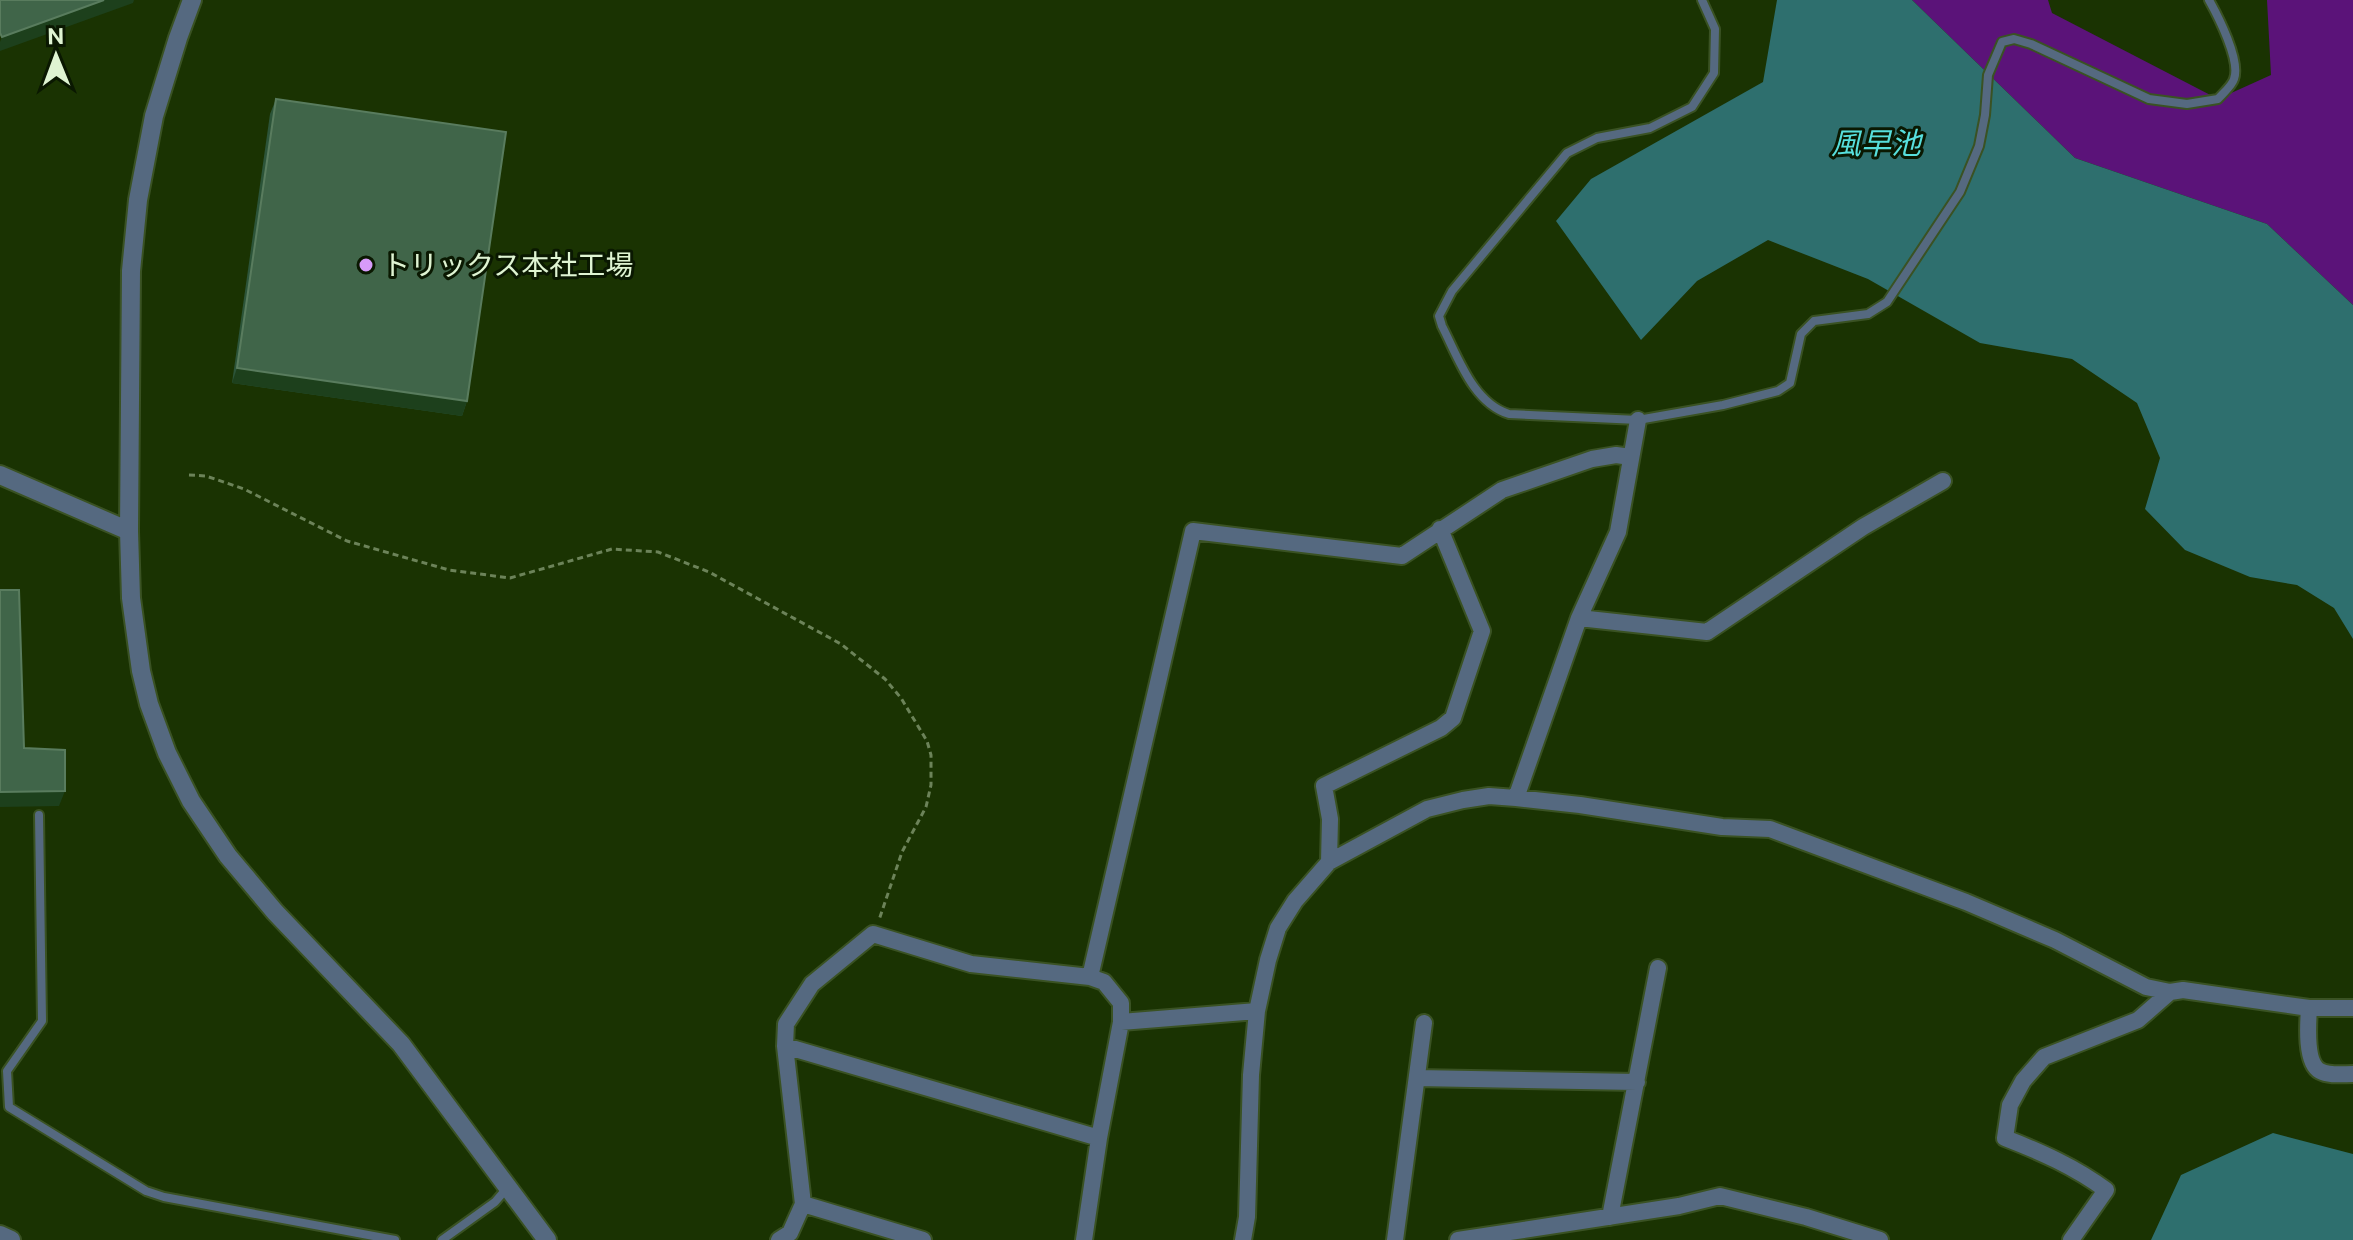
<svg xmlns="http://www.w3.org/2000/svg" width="2353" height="1240" font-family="'Public Sans','Noto Sans JP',sans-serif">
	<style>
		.green { fill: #5b1379 }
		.water { fill: #2e6f6e }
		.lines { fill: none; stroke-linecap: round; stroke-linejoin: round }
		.service-casing { stroke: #3a5223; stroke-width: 12 }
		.minor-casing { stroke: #3a5223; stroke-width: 20 }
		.tertiary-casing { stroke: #3a5223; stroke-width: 22 }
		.path { stroke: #6c8359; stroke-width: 3; stroke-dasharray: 6 4; stroke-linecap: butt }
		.service { stroke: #556980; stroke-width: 8 }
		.minor { stroke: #556980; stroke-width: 16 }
		.tertiary { stroke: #556980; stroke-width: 18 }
		.wall { fill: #2c5439 }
		.shaded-wall { fill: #1d401c }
		.building { fill: #406549; stroke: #597c5e; stroke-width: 2 }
		.poi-dot { fill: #d79bf9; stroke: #0a1801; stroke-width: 3 }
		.labels { text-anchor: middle; stroke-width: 6; stroke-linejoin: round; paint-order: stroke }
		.poi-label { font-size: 28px; fill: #dff4d2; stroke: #0a1801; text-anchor: start }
		.water-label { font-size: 30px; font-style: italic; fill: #57dfdc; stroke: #0a1801 }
	</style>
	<rect width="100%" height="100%" fill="#1a3302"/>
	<path class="green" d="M1912 0H2048L2052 13 2218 99 2271 75 2267 0H2353V305L2267 224 2075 158Z"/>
	<path class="water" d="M1777 0H1912L2075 158 2267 224 2353 305V639L2334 608 2297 585 2250 577 2185 550 2145 509 2160 458 2137 403 2072 359 1980 343 1868 279 1768 240 1697 281 1641 340 1556 221 1591 179 1763 82Z
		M2273 1133 2353 1154V1240H2151L2181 1175Z"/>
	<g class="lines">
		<g class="service-casing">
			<path id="service" d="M1702 0 1715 29 1714 73 1692 107 1650 128 1597 138 1567 153 1452 291 1439 316 1442 326C1458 357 1473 403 1509 414L1638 420 1723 405 1778 391 1790 383 1801 334 1814 321 1868 314 1887 302 1960 192 1979 146 1985 115 1988 75 2002 42 2014 39 2031 44 2149 99 2187 104 2218 99C2223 93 2232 86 2234 79 2241 61 2218 16 2209 0
				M39 815 42 1021 7 1071 9 1107 146 1191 164 1197 395 1240
				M442 1240 495 1202 507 1188"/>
		</g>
		<g class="minor-casing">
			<path id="minor" d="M1579 618 1707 632 1863 527 1943 481
				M1516 798 1579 618 1618 532 1638 420
				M1329 862 1330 819 1324 786 1441 728 1453 718 1482 631 1440 529
				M1090 977 1193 531 1402 556 1502 490 1592 459 1616 455 1631 457
				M2170 992 2183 990 2309 1008H2353
				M2309 1008C2308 1023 2305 1063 2320 1071 2329 1076 2343 1074 2353 1074
				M1121 1022 1257 1011
				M785 1046 1099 1138
				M1417 1078 1637 1082
				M1610 1217 1658 968
				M779 1240 790 1233 803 1204
				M923 1240 803 1204 785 1046 786 1024 812 984 873 934 971 964 1090 977 1104 982 1121 1003V1022L1099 1138 1084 1240
				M1243 1240 1247 1217 1251 1075 1257 1011 1268 960 1278 928 1295 901 1329 862 1427 809 1463 800 1489 796 1516 798 1580 805 1722 827 1770 829 1966 902 2055 940 2146 987 2170 992 2138 1020 2044 1057 2023 1081 2010 1105 2005 1138C2041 1152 2075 1167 2106 1190L2071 1240
				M1395 1240 1424 1023
				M1458 1240 1679 1206 1720 1196 1806 1217 1880 1240"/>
		</g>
		<g class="tertiary-casing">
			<path id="tertiary" d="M0 475 129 531 131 598 141 671 149 704 167 753 191 801 228 856 275 912 401 1044 547 1240
				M129 531 131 271 138 200 154 116 178 38 192 0
				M0 1235 11 1240"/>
		</g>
		<path class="path" d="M189 475 206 476 244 489 347 541 449 570 510 578 612 549 658 552 709 572 841 644 885 679 901 698 927 741 931 755V785L926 807 902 852 879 920"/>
		<use href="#service" class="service"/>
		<use href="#minor" class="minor"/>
		<use href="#tertiary" class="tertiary"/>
	</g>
	<path class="wall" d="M276 99 467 401 462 416 232 383 270 114Z"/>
	<path class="shaded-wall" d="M104 0H134L133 3 0 51V42L2 37Z
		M237 368 467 401 462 416 232 383Z
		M65 791 59 806 0 807V792Z"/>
	<path class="building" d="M0 0H104L2 37 0 33Z
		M276 99 506 132 467 401 237 368Z
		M0 590H19L24 748 65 750V791L0 792Z"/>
	<circle class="poi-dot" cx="366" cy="265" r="8"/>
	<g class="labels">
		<g class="poi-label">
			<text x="382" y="275">トリックス本社工場</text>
		</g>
		<g class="water-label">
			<text x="1876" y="154">風早池</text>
		</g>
	</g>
	<g transform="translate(56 56) rotate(359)" stroke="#0a1801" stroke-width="6" paint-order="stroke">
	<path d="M0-6L14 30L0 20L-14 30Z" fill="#dff4d2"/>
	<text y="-12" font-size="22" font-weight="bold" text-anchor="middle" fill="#dff4d2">N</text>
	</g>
</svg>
